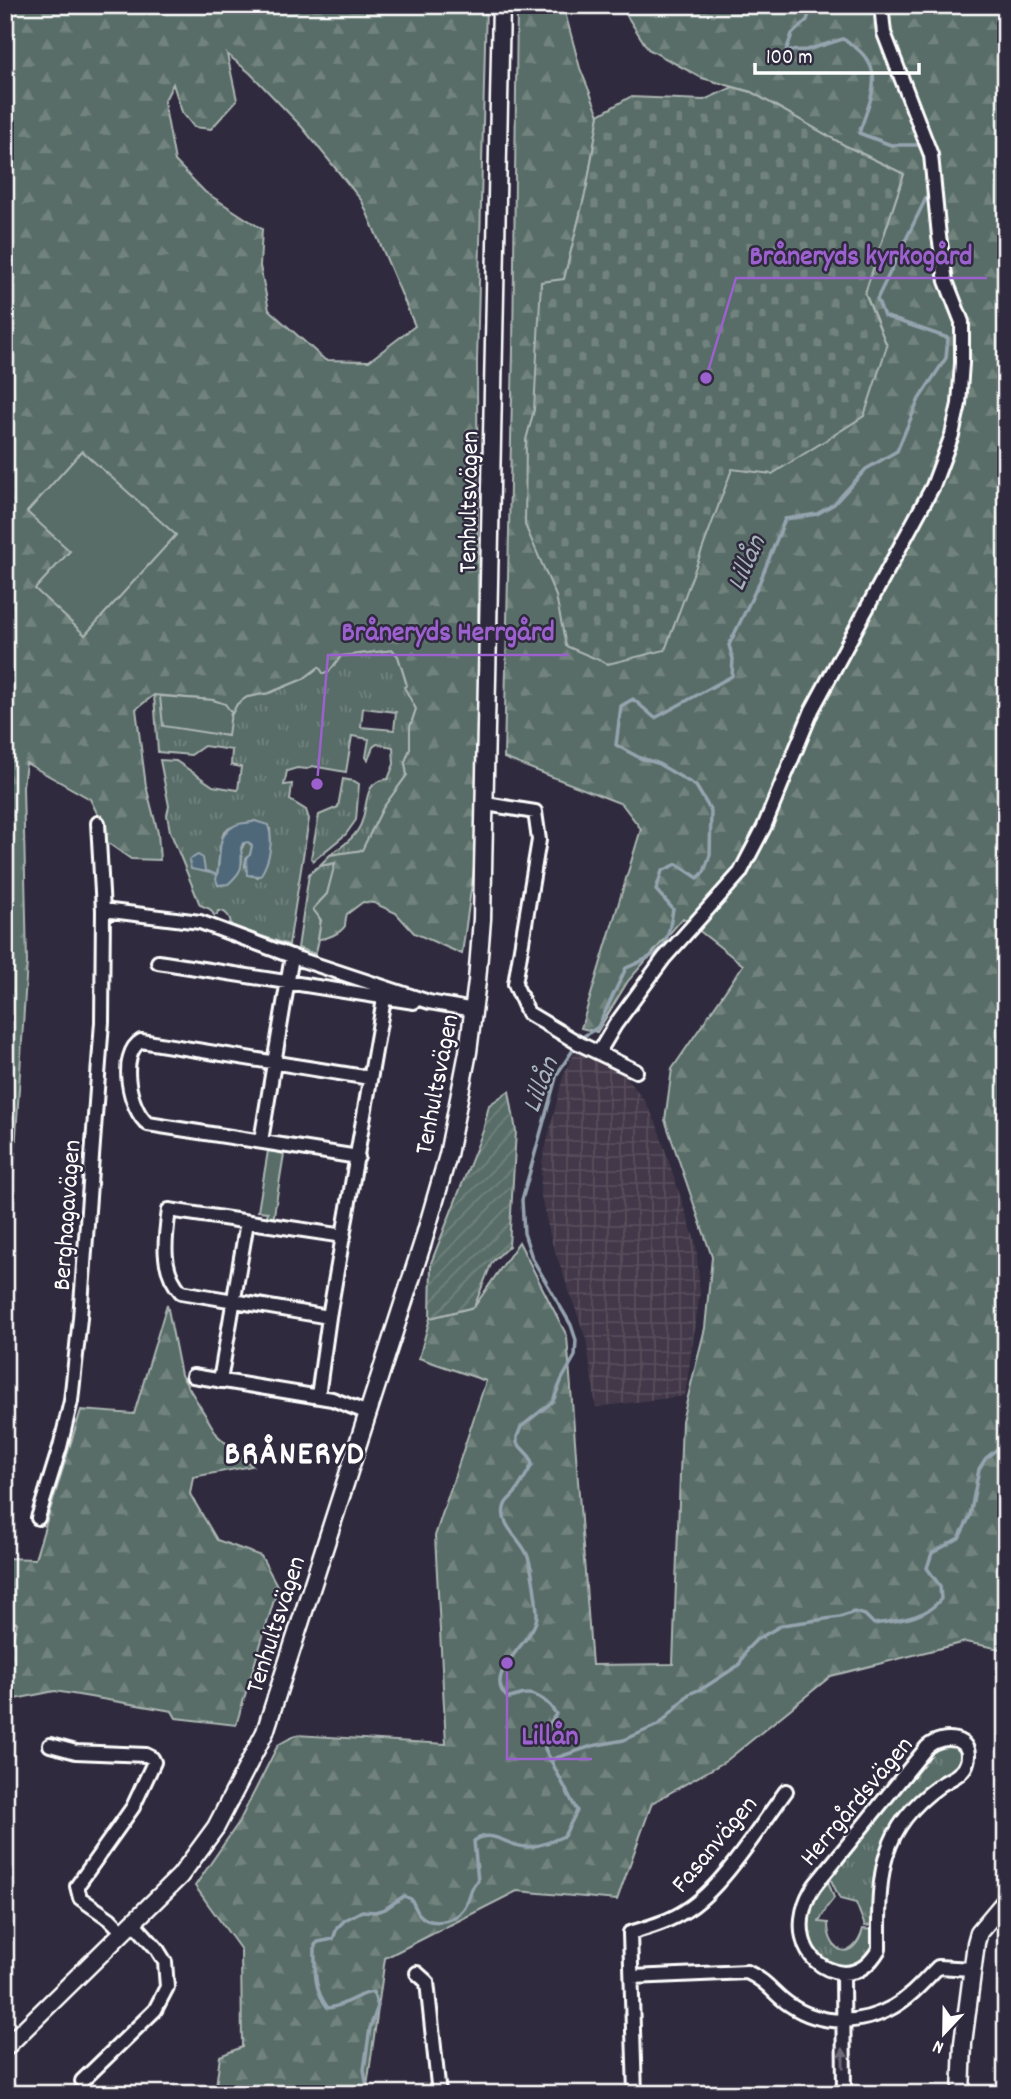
<svg xmlns="http://www.w3.org/2000/svg" width="1011" height="2099" font-family="Dekko,sans-serif">
	<style>
		.industrial { fill: url(#industrial-grid) }
		.grass { fill: url(#grass-tufts); stroke: #acb6b3; stroke-width: 2; fill-rule: evenodd }
		.forest { fill: url(#forest-firs); stroke: #acb6b3; stroke-width: 2; fill-rule: evenodd }
		.cemetery { fill: url(#cemetery-stones); stroke: #acb6b3; stroke-width: 2 }
		.park { fill: #596d67; stroke: #acb6b3; stroke-width: 2 }
		.garden { fill: url(#garden-furrows); stroke: #acb6b3; stroke-width: 2 }
		.water { fill: #4f6879; stroke: #95a4af; stroke-width: 2 }
		.lines { fill: none; stroke-linecap: round; stroke-linejoin: round }
		.stream { stroke: #95a4af; stroke-width: 3.5 }
		.minor-casing { stroke: #fff; stroke-width: 18 }
		.tertiary-casing { stroke: #fff; stroke-width: 21 }
		.minor { stroke: #2f2a3d; stroke-width: 12 }
		.tertiary { stroke: #2f2a3d; stroke-width: 16 }
		.oneway { fill: #6d6a77 }
		.labels { text-anchor: middle; stroke-width: 5; stroke-linejoin: round; paint-order: stroke }
		.street-label { font-size: 26px; fill: #fff; stroke: #2f2a3d }
		.water-label { font-size: 28px; font-style: italic; fill: #a7b4bc; stroke: #2f2a3d }
		.district-label { font-size: 33px; font-weight: bold; letter-spacing: 2px; fill: #fff; stroke: #2f2a3d }
		.leader { fill: none; stroke: #9c61cf; stroke-width: 2.5 }
		.callout-dot { fill: #9c61cf; stroke: #2f2a3d; stroke-width: 2.5 }
		.callout-label { font-size: 28px; text-anchor: middle; font-weight: bold; fill: #9c61cf; stroke: #2f2a3d; stroke-width: 5; stroke-linejoin: round; paint-order: stroke }
	</style>
	<defs>
		<pattern id="industrial-grid" width="8" height="8" patternUnits="userSpaceOnUse" patternTransform="scale(1.75)"><rect width="8" height="8" fill="#433949"/><path d="M0 4h8M4 0v8" fill="none" stroke="#564d5b"/></pattern>
		<pattern id="grass-tufts" width="24" height="20" patternUnits="userSpaceOnUse" patternTransform="scale(1.75)"><rect width="24" height="20" fill="#596d67"/><path d="M3 7l-1-3M5 7V3M7 7l1-3M15 17l-1-3M17 17v-4M19 17l1-3" fill="none" stroke="#72837e"/></pattern>
		<pattern id="forest-firs" width="22" height="20" patternUnits="userSpaceOnUse" patternTransform="scale(1.75)"><rect width="22" height="20" fill="#596d67"/><path d="M5 1l3.5 6h-7zM16 11l3.5 6h-7z" fill="#72837e"/></pattern>
		<pattern id="cemetery-stones" width="16" height="16" patternUnits="userSpaceOnUse" patternTransform="scale(1.75)"><rect width="16" height="16" fill="#596d67"/><path d="M2 7V4a2 2 0 0 1 4 0v3zM10 15v-3a2 2 0 0 1 4 0v3z" fill="#72837e"/></pattern>
		<pattern id="garden-furrows" width="10" height="10" patternUnits="userSpaceOnUse" patternTransform="scale(1.75)"><rect width="10" height="10" fill="#596d67"/><path d="M-1 1l2-2M0 10L10 0M9 11l2-2" fill="none" stroke="#72837e"/></pattern>
	</defs>
	<rect width="100%" height="100%" fill="#2f2a3d"/>
	<filter id="ink" filterUnits="userSpaceOnUse"><feTurbulence type="fractalNoise" baseFrequency=".0143" numOctaves="2"/><feDisplacementMap in="SourceGraphic" scale="14" xChannelSelector="R" yChannelSelector="G"/><feConvolveMatrix kernelMatrix="1 2 1 2 8 2 1 2 1" color-interpolation-filters="sRGB"/></filter>
	<g filter="url(#ink)">
		<path class="industrial" d="M575 1052 623 1073 645 1101 656 1122 696 1244 700 1293 685 1396 596 1407 586 1339 551 1240 540 1192 542 1162 563 1076Z"/>
		<path class="grass" d="M393 650 398 656 407 686 405 687 416 709 410 727V749L405 762 407 775 383 808 362 851 330 855C341 847 353 839 359 828 370 810 360 781 388 779L394 764 393 747 377 744 373 747 368 760 366 757 369 739 352 736 346 772 312 766 307 769 297 768 287 771 284 785 292 784 290 800 306 810 309 819 289 945 231 926C231 919 227 910 218 911L217 915H214L210 909 200 905 170 831 167 815 169 806 160 760 176 761 213 786 238 790 241 767 231 765 232 750 204 746 191 755 158 752 154 695 213 700 230 707 231 714 237 704 247 697 269 693 303 679 319 667 337 662 341 656ZM363 708 396 712 394 730 361 727ZM255 821 270 829C272 846 269 865 258 877L248 875 249 871 245 866 246 858 250 855 252 846 250 842H245L241 850C244 864 240 874 228 884L218 885C216 880 220 836 225 831 233 824 245 826 255 821Z
			M343 779 354 781 359 784 356 820 346 834 313 861 311 858 319 815 338 807Z
			M336 863 327 894 313 909C316 912 319 915 320 919 322 924 318 948 315 954L298 948 309 874 319 866Z
			M951 1743 959 1747 962 1761C932 1795 883 1822 875 1870 873 1887 875 1907 874 1925L865 1926 856 1903 840 1899 829 1876 936 1744Z
			M827 1878 834 1898 827 1907 819 1922 828 1923C828 1955 854 1962 863 1929L874 1930C873 1938 873 1950 869 1956 847 1987 800 1948 807 1916 810 1901 818 1890 827 1878Z"/>
		<path class="forest" d="M5 5H486L477 362 479 833 462 954 414 933 396 913 374 903 363 902 347 914C346 916 345 925 345 926 340 934 326 939 318 939L321 920 313 909 327 894 335 863 319 866 330 855 362 850 383 808 407 775 405 762 410 749V727L416 709 404 687 407 685 398 656 393 650 341 656 328 673H323L319 667 303 679 269 693 247 697 237 704 231 716 225 704 213 700 154 695 136 709 146 786 158 833 160 860 131 859 105 841 99 817 90 799 26 763 23 786 27 962 13 1183 5 1261ZM227 54 250 73 302 127 362 201 415 326 369 361 325 360 269 310 260 266 262 229 205 192 175 161 164 102 173 84 182 112 194 127 211 129 237 100Z
			M517 5H563L580 68 599 115 587 186 564 280 887 346 865 293 904 174 846 146 751 92 702 78 648 49 620 5H1006V1650L965 1642 831 1676 726 1761 652 1803 617 1900 517 1891 385 1958 366 2094H215L220 2056 242 2047 241 1950 195 1886 239 1822 278 1745 296 1735 446 1744 435 1536 486 1381 419 1358 430 1318 474 1307 519 1242 567 1336 592 1665 673 1664 682 1421 705 1328 712 1257 665 1120 672 1069 743 965 683 918 628 981 597 1032 581 1028 641 829 622 804 504 758 513 349Z
			M167 1304 181 1375 218 1436 252 1466 193 1477 190 1494 217 1540 261 1556 278 1587 236 1725 176 1718 172 1711 55 1691 5 1701V1666L17 1623 5 1620V1558L35 1559 81 1410 134 1414Z"/>
		<path class="cemetery" d="M733 87 751 92 846 146 904 174 865 293 887 346 864 416 772 474 732 469 665 650 608 664 566 646 556 596 525 525 526 440 534 410 541 282 564 279 587 186 599 115 630 97 704 100Z"/>
		<path class="park" d="M82 451 176 535 85 635 35 589 70 551 27 512Z
			M160 696 213 700 225 704 231 712 228 736 163 726Z
			M268 1151 284 1154 273 1221 266 1220 268 1212 258 1211Z"/>
		<path class="garden" d="M509 1091 516 1131 509 1246 492 1262 474 1307 430 1318 431 1263 483 1131 489 1105Z"/>
		<path class="water" d="M255 821 268 825C274 841 269 863 260 876L247 875 246 858 250 855 252 846 248 842 243 843 241 848C242 866 244 870 228 884L218 885 216 879 217 876 215 874 191 869 189 860 198 855 203 858 205 870 217 875C222 855 215 836 234 826 240 822 248 824 255 821Z"/>
		<g class="lines">
			<path class="stream" d="M581 1038 598 1027 626 968C664 951 666 952 673 909L656 890 662 871 677 864 698 878 704 872 710 855 711 811 696 786 657 763 640 758 616 745 621 706 633 699 655 718 732 676 733 659 729 645 760 581 785 519 817 514 834 504 866 469 897 451 919 399 946 358 948 338 884 316 877 299 928 194 926 159 919 145H891L859 133C873 93 889 65 843 39L807 50 786 51 792 34 807 20 812 5
				M550 1760 592 1746 624 1740 660 1724 689 1694 705 1687 739 1665 747 1649 756 1640 782 1625 840 1617 854 1612 865 1615 874 1624C899 1620 925 1619 941 1599L940 1586 927 1568 932 1553 959 1538 970 1516 979 1469 986 1458 1006 1442
				M368 2094 364 2070 370 2028 378 2006 373 1992C356 1994 344 2007 328 2008 313 1989 315 1969 315 1945L318 1942 333 1939 337 1928 345 1920 362 1911 375 1912 385 1909 404 1896 411 1899C414 1904 416 1910 419 1914 430 1927 454 1922 463 1910 471 1901 468 1889 478 1881L474 1841C493 1828 506 1846 526 1847 539 1847 553 1841 564 1836L577 1811 545 1749 546 1729 556 1714C551 1705 538 1693 526 1694 520 1694 514 1698 508 1698 479 1673 537 1641 537 1615 537 1603 532 1569 528 1557 523 1540 497 1525 505 1505 506 1501 512 1497 515 1493 521 1484 526 1475 532 1465L530 1457 517 1443V1437L521 1427 553 1401 562 1379 575 1356 576 1340 571 1325 532 1258 524 1233 522 1200 557 1074 573 1050"/>
			<g class="minor-casing">
				<path id="minor" d="M486 804 535 812 539 840 515 984 528 1013 580 1044 636 1071
					M103 910 200 922 299 959 429 1002 474 1010
					M158 962 414 1002
					M599 1052 615 1025 664 958 740 873 764 827 812 710 933 486 952 435 959 404 962 363V322L946 281 939 236 931 155 884 33 881 5
					M261 1141 292 956
					M358 1157 148 1124C129 1110 118 1054 141 1041L370 1078
					M329 1317 181 1292C160 1269 165 1239 169 1210L344 1236
					M193 1376 332 1399 368 1413
					M220 1381 247 1222
					M318 1396 329 1317 384 999
					M38 1518 60 1447 71 1401 80 1318 102 1022 103 910 98 823
					M50 1745 76 1752 146 1755 152 1758 154 1762 133 1807 77 1886 80 1898 110 1919 123 1932
					M417 1973 427 1982 439 2094
					M843 1973C860 1973 870 1964 879 1949 879 1880 876 1831 939 1786 948 1779 964 1775 967 1762 974 1737 943 1733 927 1747L815 1885C792 1917 797 1967 843 1973L844 2094
					M632 1977 747 1972C769 1982 773 1994 790 2005 821 2026 861 2025 893 2007 911 1997 924 1981 938 1967L972 1969
					M82 2081 155 2010 167 1987 165 1962 157 1949 133 1922
					M635 2094 630 1933C649 1927 668 1922 685 1911 722 1889 760 1826 786 1791"/>
			</g>
			<g class="tertiary-casing">
				<path id="tertiary" d="M5 2048 180 1876 216 1827 265 1732 423 1242 448 1155 468 1052 477 981 482 919 501 5
					M961 2094 963 2043 976 1943 979 1932 1006 1900"/>
			</g>
			<use href="#minor" class="minor"/>
			<use href="#tertiary" class="tertiary"/>
		</g>
		<defs><path id="oneway-solid" d="M-6-.8H1V-3.2L6.5 0L1 3.2V.8H-6Z" transform="scale(1.75)"/></defs>
		<use class="oneway" href="#oneway-solid" transform="translate(843 2058) rotate(-91)"/>
	</g>
	<g class="labels">
		<g class="street-label">
			<text transform="translate(467 502) rotate(-89)" y="9">Tenhultsvägen</text>
			<text transform="translate(435 1084) rotate(-79)" y="9">Tenhultsvägen</text>
			<text transform="translate(65 1215) rotate(-86)" y="9">Berghagavägen</text>
			<text transform="translate(274 1624) rotate(-72)" y="9">Tenhultsvägen</text>
			<text transform="translate(855 1800) rotate(-50)" y="9">Herrgårdsvägen</text>
			<text transform="translate(713 1843) rotate(-50)" y="9">Fasanvägen</text>
		</g>
		<g class="water-label">
			<text transform="translate(744 562) rotate(-66)" y="10">Lillån</text>
			<text transform="translate(538 1084) rotate(-69)" y="10">Lillån</text>
		</g>
		<g class="district-label">
			<text x="295" y="1463">BRÅNERYD</text>
		</g>
	</g>
	<path class="leader" d="M706 378L736 278H987M317 784L328 655H569M507 1663L507 1759H592"/>
	<g class="callout-dot">
		<circle cx="706" cy="378" r="7"/>
		<circle cx="317" cy="784" r="7"/>
		<circle cx="507" cy="1663" r="7"/>
	</g>
	<g class="callout-label">
		<text x="861" y="264">Bråneryds kyrkogård</text>
		<text x="448" y="640">Bråneryds Herrgård</text>
		<text x="550" y="1744">Lillån</text>
	</g>
	<rect width="1011" height="2099" fill="none" stroke="#2f2a3d" stroke-width="28"/>
	<rect x="14" y="14" width="983" height="2071" fill="none" stroke="#fff" stroke-width="2.5" filter="url(#ink)"/>
	<g transform="translate(944 2033) rotate(202)" stroke="#2f2a3d" stroke-width="5" paint-order="stroke">
	<path d="M0-5L12 26L0 18L-12 26Z" fill="#ffffff"/>
	<text y="-10" font-size="19" font-weight="bold" text-anchor="middle" fill="#ffffff">N</text>
	</g>
	<path d="M755 63v10h164v-10" fill="none" stroke="#ffffff" stroke-width="3.5"/>
	<text x="766" y="63" font-size="21" fill="#ffffff" stroke="#2f2a3d" stroke-width="5" paint-order="stroke">100 m</text>
</svg>
